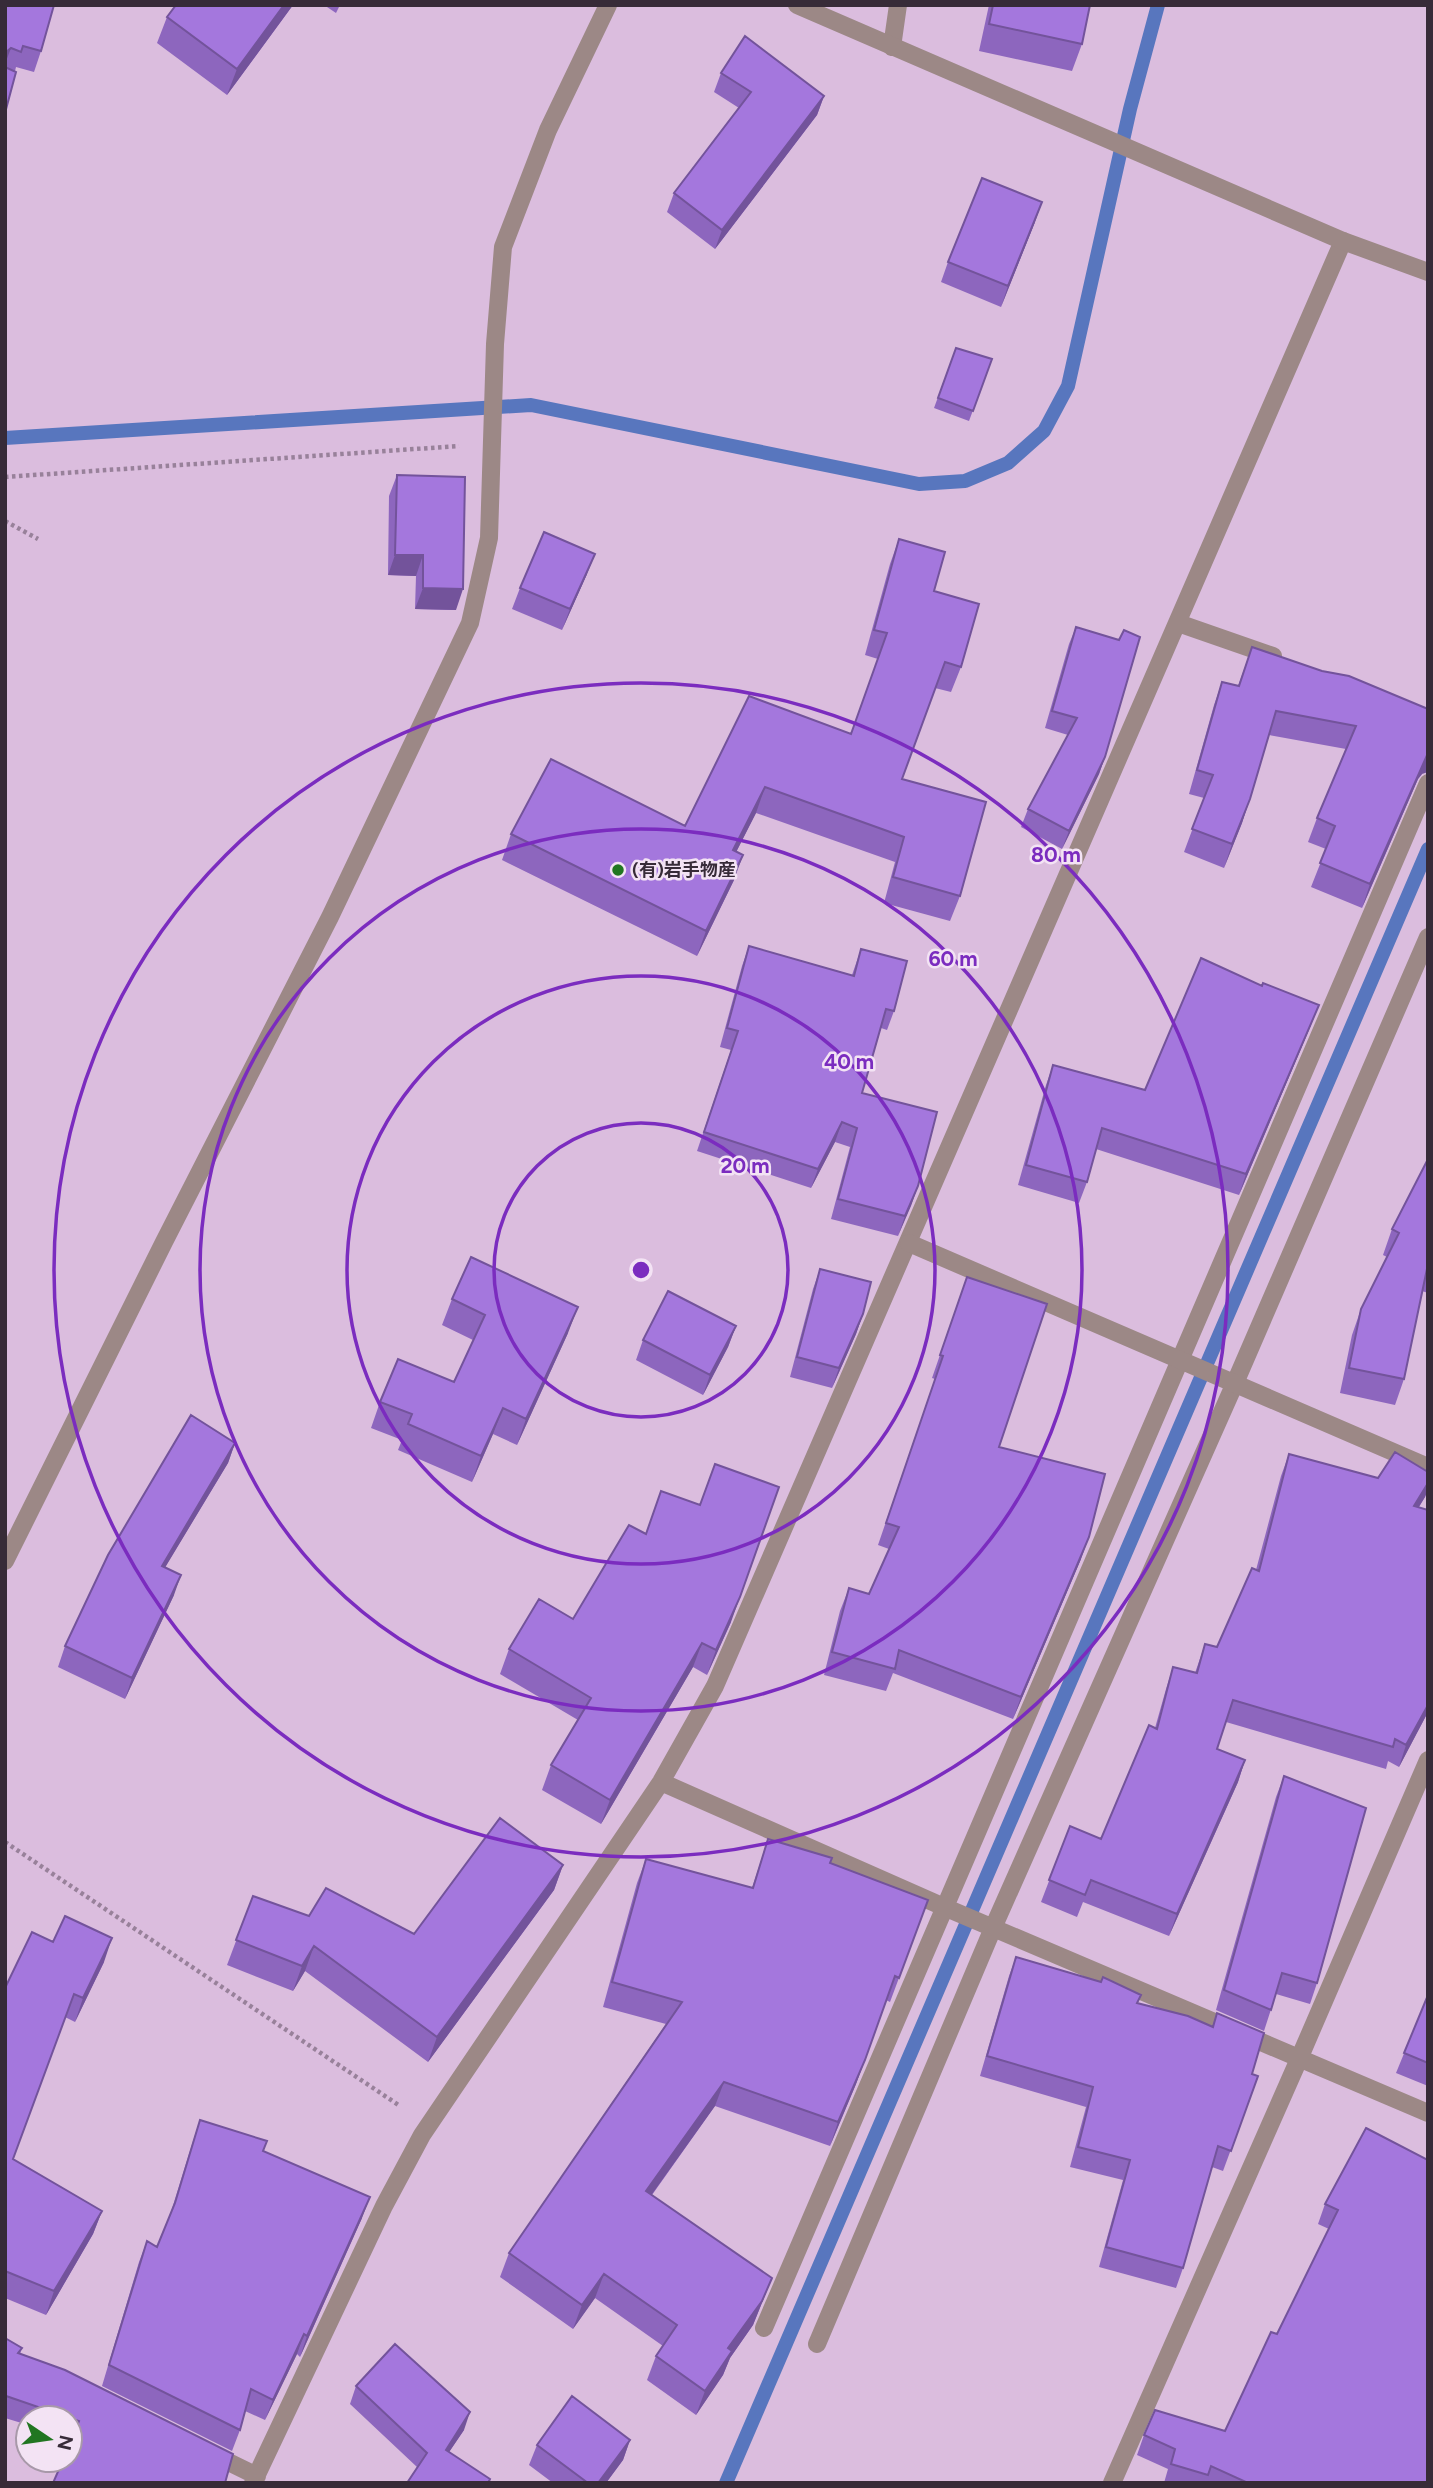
<svg xmlns="http://www.w3.org/2000/svg" width="1433" height="2488" font-family="Figtree,'Noto Sans JP',sans-serif">
	<style>
		.lines { fill: none; stroke-linecap: round; stroke-linejoin: round }
		.stream { stroke: #5876be; stroke-width: 14 }
		.path { stroke: #98819a; stroke-width: 4.5; stroke-dasharray: 3.5 3.5; stroke-linecap: butt }
		.minor { stroke: #9c8886; stroke-width: 18 }
		.tertiary { stroke: #9c8886; stroke-width: 18 }
		.wall { fill: #8d66be }
		.shaded-wall { fill: #73539b }
		.building { fill: #a477dd; stroke: #73539b; stroke-width: 2 }
		.ring { fill: none; stroke: #7b2cbf; stroke-width: 3.5 }
		.poi-dot { fill: #217621; stroke: #f3e3f4; stroke-width: 2.5 }
		.labels { text-anchor: middle; stroke-width: 5; stroke-linejoin: round; paint-order: stroke }
		.poi-label { font-size: 18px; font-weight: bold; fill: #372b38; stroke: #f3e3f4; text-anchor: start }
		.centre { fill: #7b2cbf; stroke: #f3e3f4; stroke-width: 3.5 }
		.ring-label { font-size: 21px; text-anchor: middle; font-weight: bold; fill: #7b2cbf; stroke: #f3e3f4; stroke-width: 5; stroke-linejoin: round; paint-order: stroke }
	</style>
	<rect width="100%" height="100%" fill="#dbbdde"/>
	<g class="lines">
		<path class="stream" d="M5 438 531 405 919 484 965 481 1008 463 1044 431 1068 386 1130 109 1158 5
			M726 2483 1428 849"/>
		<path class="path" d="M5 477 459 446
			M5 521 38 539
			M5 1842 400 2106"/>
		<path class="minor" d="M892 47 898 5
			M1178 623 1273 656
			M5 1561 164 1242 330 917 470 623 489 538 495 344 503 247 548 130 608 5
			M661 1782 944 1907 1428 2113
			M764 2328 1428 783
			M817 2344 993 1928 1235 1383 1428 937
			M212 2454 257 2476
			M253 2483 384 2206 422 2135 661 1782 715 1686 1343 241
			M1112 2483 1299 2059 1428 1760"/>
		<path class="tertiary" d="M797 5 1343 241 1428 272
			M909 1243 1428 1467"/>
	</g>
	<path class="wall" d="M5 5 41 51 34 72 16 67 5 113Z
		M293 5 227 95 157 43 167 17Z
		M324 5H340L336 13Z
		M989 5H1090L1082 44 1072 71 979 51Z
		M721 73 824 96 817 115 715 249 667 212 674 193 739 108 714 92Z
		M1035 222 1001 307 941 282 948 262Z
		M956 348 992 359 969 421 934 408Z
		M397 475 456 610 415 609 416 576 388 575 389 496Z
		M899 539 934 591 961 667 951 692 935 688 902 779 960 896 950 921 884 903 895 862 756 813 736 852 734 880 697 956 502 860 511 834 685 826 851 734 878 659 865 655 890 564Z
		M587 574 562 630 512 609 520 588Z
		M1076 627 1105 757 1099 774 1062 849 1021 827 1028 809 1068 735 1045 728 1069 644Z
		M1252 647 1422 774 1418 779 1362 908 1311 887 1326 849 1308 842 1317 818 1346 749 1269 735 1242 823 1224 868 1184 852 1204 798 1189 794 1214 705 1222 682 1238 686Z
		M749 946 852 975 861 949 894 1011 887 1030 881 1028 862 1093 918 1186 898 1236 831 1219 850 1147 835 1142 811 1188 697 1151 731 1050 720 1047 742 966Z
		M1311 1025 1239 1195 1096 1149 1087 1182 1079 1203 1018 1185 1046 1085 1053 1065 1145 1090Z
		M1428 1159V1293L1422 1291 1404 1379 1395 1405 1340 1393 1352 1335 1361 1309 1387 1257 1383 1255 1392 1229Z
		M820 1269 863 1314 856 1334 832 1388 790 1377 813 1289Z
		M967 1277 999 1447 1081 1559 1013 1719 893 1673 886 1691 824 1675 840 1611 849 1588 869 1594 889 1549 878 1545 935 1379 932 1378Z
		M452 1299 568 1333 517 1445 493 1434 472 1482 398 1450 402 1440 371 1428 380 1402 454 1382 473 1340 442 1325Z
		M736 1326 728 1347 703 1395 636 1360 643 1340Z
		M235 1443 228 1463 165 1567 174 1595 125 1699 58 1667 65 1646Z
		M1289 1454 1378 1478 1428 1472V1489L1425 1497 1419 1507 1428 1510V1712L1399 1767 1388 1761 1386 1769 1226 1722 1217 1749 1245 1760 1238 1782 1169 1936 1083 1902 1077 1917 1041 1902 1070 1826 1101 1839 1155 1728 1166 1689 1173 1667 1195 1673 1205 1644 1217 1647 1256 1570 1281 1476Z
		M573 1619 731 1622 707 1675 693 1667 601 1824 542 1790 551 1765 578 1720 500 1674 509 1649Z
		M1284 1776 1317 1983 1310 2004 1276 1994 1264 2031 1216 2010 1276 1797Z
		M768 1839 928 1900 890 2002 886 2000 856 2084 830 2146 715 2106 652 2195 772 2278 753 2325 730 2358 723 2375 696 2415 647 2380 656 2356 663 2346 595 2298 573 2329 500 2277 509 2253 666 2024 603 2007 637 1883 646 1859 752 1888Z
		M563 1865 554 1890 428 2062 305 1971 293 1991 227 1965 253 1896 309 1916 414 1934Z
		M53 1942 104 1962 75 2022 65 2017 13 2159 102 2211 93 2234 46 2315 5 2298V1988Z
		M1016 1957 1138 2003 1212 2027 1217 2013 1252 2074 1258 2076 1223 2171 1212 2167 1183 2268 1176 2288 1099 2267 1123 2180 1070 2167 1086 2107 980 2076 1009 1976Z
		M1428 1995V2086L1396 2073Z
		M200 2120 263 2151 362 2218 300 2357 297 2354 265 2420 245 2411 240 2430 232 2451 102 2386 139 2262 147 2241 157 2247 170 2215 193 2141Z
		M1366 2128 1428 2483H1164L1168 2469 1137 2455 1144 2435 1225 2431 1277 2334 1329 2229 1318 2224 1325 2204Z
		M5 2338 22 2348 20 2354 233 2454 71 2440H70V2418H28V2425L5 2418Z
		M356 2386 464 2430 449 2452 490 2479 489 2483H407L417 2467 350 2404Z
		M630 2440 623 2460 606 2483H553L529 2465 537 2445Z"/>
	<path class="shaded-wall" d="M284 5H293L227 95 237 69Z
		M11 48 5 64V53Z
		M824 96 817 115 715 249 722 230Z
		M1042 202 1035 222 1001 307 1008 286Z
		M595 554 587 574 562 630 570 609Z
		M395 555H423L416 576 388 575Z
		M423 588 463 589 456 610 415 609Z
		M1428 753V772L1422 774 1418 779 1362 908 1370 884Z
		M1105 757 1099 774 1062 849 1069 831Z
		M765 787 756 813 724 876 733 850Z
		M1250 799 1242 823 1224 868 1232 844Z
		M743 855 734 880 697 956 706 931Z
		M1319 1005 1311 1025 1239 1195 1246 1174Z
		M842 1122 835 1142 811 1188 818 1169Z
		M918 1186 911 1206 898 1236 905 1216Z
		M578 1307 568 1333 517 1445 526 1419Z
		M863 1314 856 1334 832 1388 839 1368Z
		M736 1326 728 1347 703 1395 710 1375Z
		M503 1408 493 1434 472 1482 481 1456Z
		M235 1443 228 1463 154 1586 162 1566Z
		M1428 1483V1489L1425 1497 1406 1527 1414 1506Z
		M1089 1537 1081 1559 1013 1719 1021 1697Z
		M181 1575 174 1595 125 1699 132 1678Z
		M740 1597 731 1622 707 1675 716 1650Z
		M702 1643 693 1667 601 1824 610 1800Z
		M1428 1705V1712L1399 1767 1406 1745Z
		M1245 1760 1238 1782 1169 1936 1177 1914Z
		M563 1865 554 1890 428 2062 437 2037Z
		M112 1938 104 1962 75 2022 83 1998Z
		M314 1946 305 1971 293 1991 302 1966Z
		M865 2060 856 2084 830 2146 838 2122Z
		M724 2082 715 2106 637 2215 646 2191Z
		M370 2197 362 2218 300 2357 307 2336Z
		M102 2211 93 2234 46 2315 54 2291Z
		M604 2274 595 2298 573 2329 582 2305Z
		M772 2278 753 2325 730 2358 723 2375 696 2415 705 2391 728 2348Z
		M304 2334 297 2354 265 2420 273 2400Z
		M470 2412 464 2430 439 2467 446 2450Z
		M630 2440 623 2460 606 2483H598Z"/>
	<path class="building" d="M5 5H54L41 51 23 46 21 52 11 48 5 53Z
		M176 5H284L237 69 167 17Z
		M993 5H1090L1082 44 989 24Z
		M745 36 824 96 722 230 674 193 751 92 721 73Z
		M5 67 16 72 5 113Z
		M982 178 1042 202 1008 286 948 262Z
		M956 348 992 359 973 411 938 398Z
		M397 475 465 477 463 589 423 588V555H395Z
		M544 532 595 554 570 609 520 588Z
		M899 539 945 552 934 591 979 604 961 667 945 662 902 779 986 802 960 896 893 877 904 837 765 787 733 850 743 855 706 931 511 834 551 759 685 826 749 696 851 734 887 633 874 630Z
		M1076 627 1119 640 1124 630 1140 637 1105 757 1069 831 1028 809 1077 718 1052 711Z
		M1252 647 1322 671 1349 676 1428 709V753L1370 884 1320 863 1335 826 1317 818 1356 726 1276 711 1250 799 1232 844 1192 829 1213 775 1197 770 1222 682 1239 686Z
		M749 946 854 976 861 949 907 961 894 1011 886 1009 862 1093 937 1112 918 1186 905 1216 838 1199 857 1128 842 1122 818 1169 704 1132 738 1031 727 1028Z
		M1201 958 1262 986 1263 983 1319 1005 1246 1174 1102 1128 1087 1182 1026 1165 1053 1065 1145 1090Z
		M1428 1159V1264L1404 1379 1349 1368 1361 1309 1399 1233 1392 1229Z
		M471 1257 578 1307 526 1419 503 1408 481 1456 408 1424 412 1414 380 1402 398 1359 454 1382 485 1315 452 1299Z
		M820 1269 871 1282 863 1314 839 1368 797 1357Z
		M967 1277 1047 1304 999 1447 1105 1474 1089 1537 1021 1697 899 1650 895 1669 832 1652 849 1588 869 1594 899 1527 886 1523 943 1356 940 1355Z
		M668 1291 736 1326 710 1375 643 1340Z
		M191 1415 235 1443 162 1566 181 1575 132 1678 65 1646 108 1555Z
		M1395 1452 1428 1472V1483L1414 1506 1428 1510V1705L1406 1745 1395 1739 1393 1747 1233 1700 1217 1749 1245 1760 1177 1914 1091 1880 1085 1895 1049 1880 1070 1826 1101 1839 1149 1725 1157 1729 1173 1667 1197 1673 1205 1644 1217 1647 1252 1568 1259 1571 1289 1454 1378 1478Z
		M715 1464 779 1487 740 1597 716 1650 702 1643 610 1800 551 1765 591 1698 509 1649 539 1599 573 1619 629 1525 646 1534 661 1491 700 1505Z
		M1284 1776 1366 1808 1317 1983 1282 1973 1271 2010 1224 1990Z
		M500 1818 563 1865 437 2037 314 1946 302 1966 236 1940 253 1896 309 1916 326 1888 414 1934Z
		M768 1839 832 1858 830 1863 928 1900 899 1978 895 1976 865 2060 838 2122 724 2082 646 2191 772 2278 762 2301 728 2348 732 2351 705 2391 656 2356 677 2325 604 2274 582 2305 509 2253 682 2002 612 1982 646 1859 753 1888Z
		M65 1916 112 1938 83 1998 74 1994 13 2159 102 2211 54 2291 5 2271V1988L32 1932 53 1942Z
		M1016 1957 1101 1982 1103 1977 1141 1995 1137 2003 1188 2016 1213 2027 1217 2013 1264 2033 1252 2074 1258 2076 1231 2151 1218 2146 1183 2268 1106 2247 1130 2160 1078 2147 1093 2087 987 2056Z
		M1428 1995V2063L1404 2053Z
		M200 2120 267 2141 263 2151 370 2197 307 2336 304 2334 273 2400 251 2389 240 2430 109 2365 147 2241 157 2247 175 2203Z
		M1366 2128 1428 2160V2483H1248L1211 2466 1208 2475 1171 2464 1175 2449 1144 2435 1155 2410 1225 2431 1271 2332 1277 2334 1338 2210 1325 2204Z
		M5 2338 22 2348 18 2353 65 2370 233 2454 225 2483H53L63 2460H70V2443L79 2421 6 2396 5 2397Z
		M395 2344 470 2412 446 2450 490 2479 488 2483H407L427 2453 356 2386Z
		M572 2396 630 2440 598 2483H588L537 2445Z"/>
	<g class="ring">
		<circle cx="641" cy="1270" r="147"/>
		<circle cx="641" cy="1270" r="294"/>
		<circle cx="641" cy="1270" r="441"/>
		<circle cx="641" cy="1270" r="587"/>
	</g>
	<circle class="poi-dot" cx="618" cy="870" r="7"/>
	<g class="labels">
		<g class="poi-label">
			<text x="632" y="876">(有)岩手物産</text>
		</g>
	</g>
	<circle cx="641" cy="1270" r="10" class="centre"/>
	<g class="ring-label">
		<text x="1056" y="862">80 m</text>
		<text x="953" y="966">60 m</text>
		<text x="849" y="1069">40 m</text>
		<text x="745" y="1173">20 m</text>
	</g>
	<rect width="1433" height="2488" fill="none" stroke="#372b38" stroke-width="14"/>
	<g transform="translate(49 2439) rotate(103)"><circle r="33" fill="#f3e3f4" stroke="#a899a9" stroke-width="2"/>
	<path d="M0-5L12 26L0 18L-12 26Z" fill="#217621"/>
	<text y="-10" font-size="19" font-weight="bold" text-anchor="middle" fill="#372b38">N</text>
	</g>
</svg>
